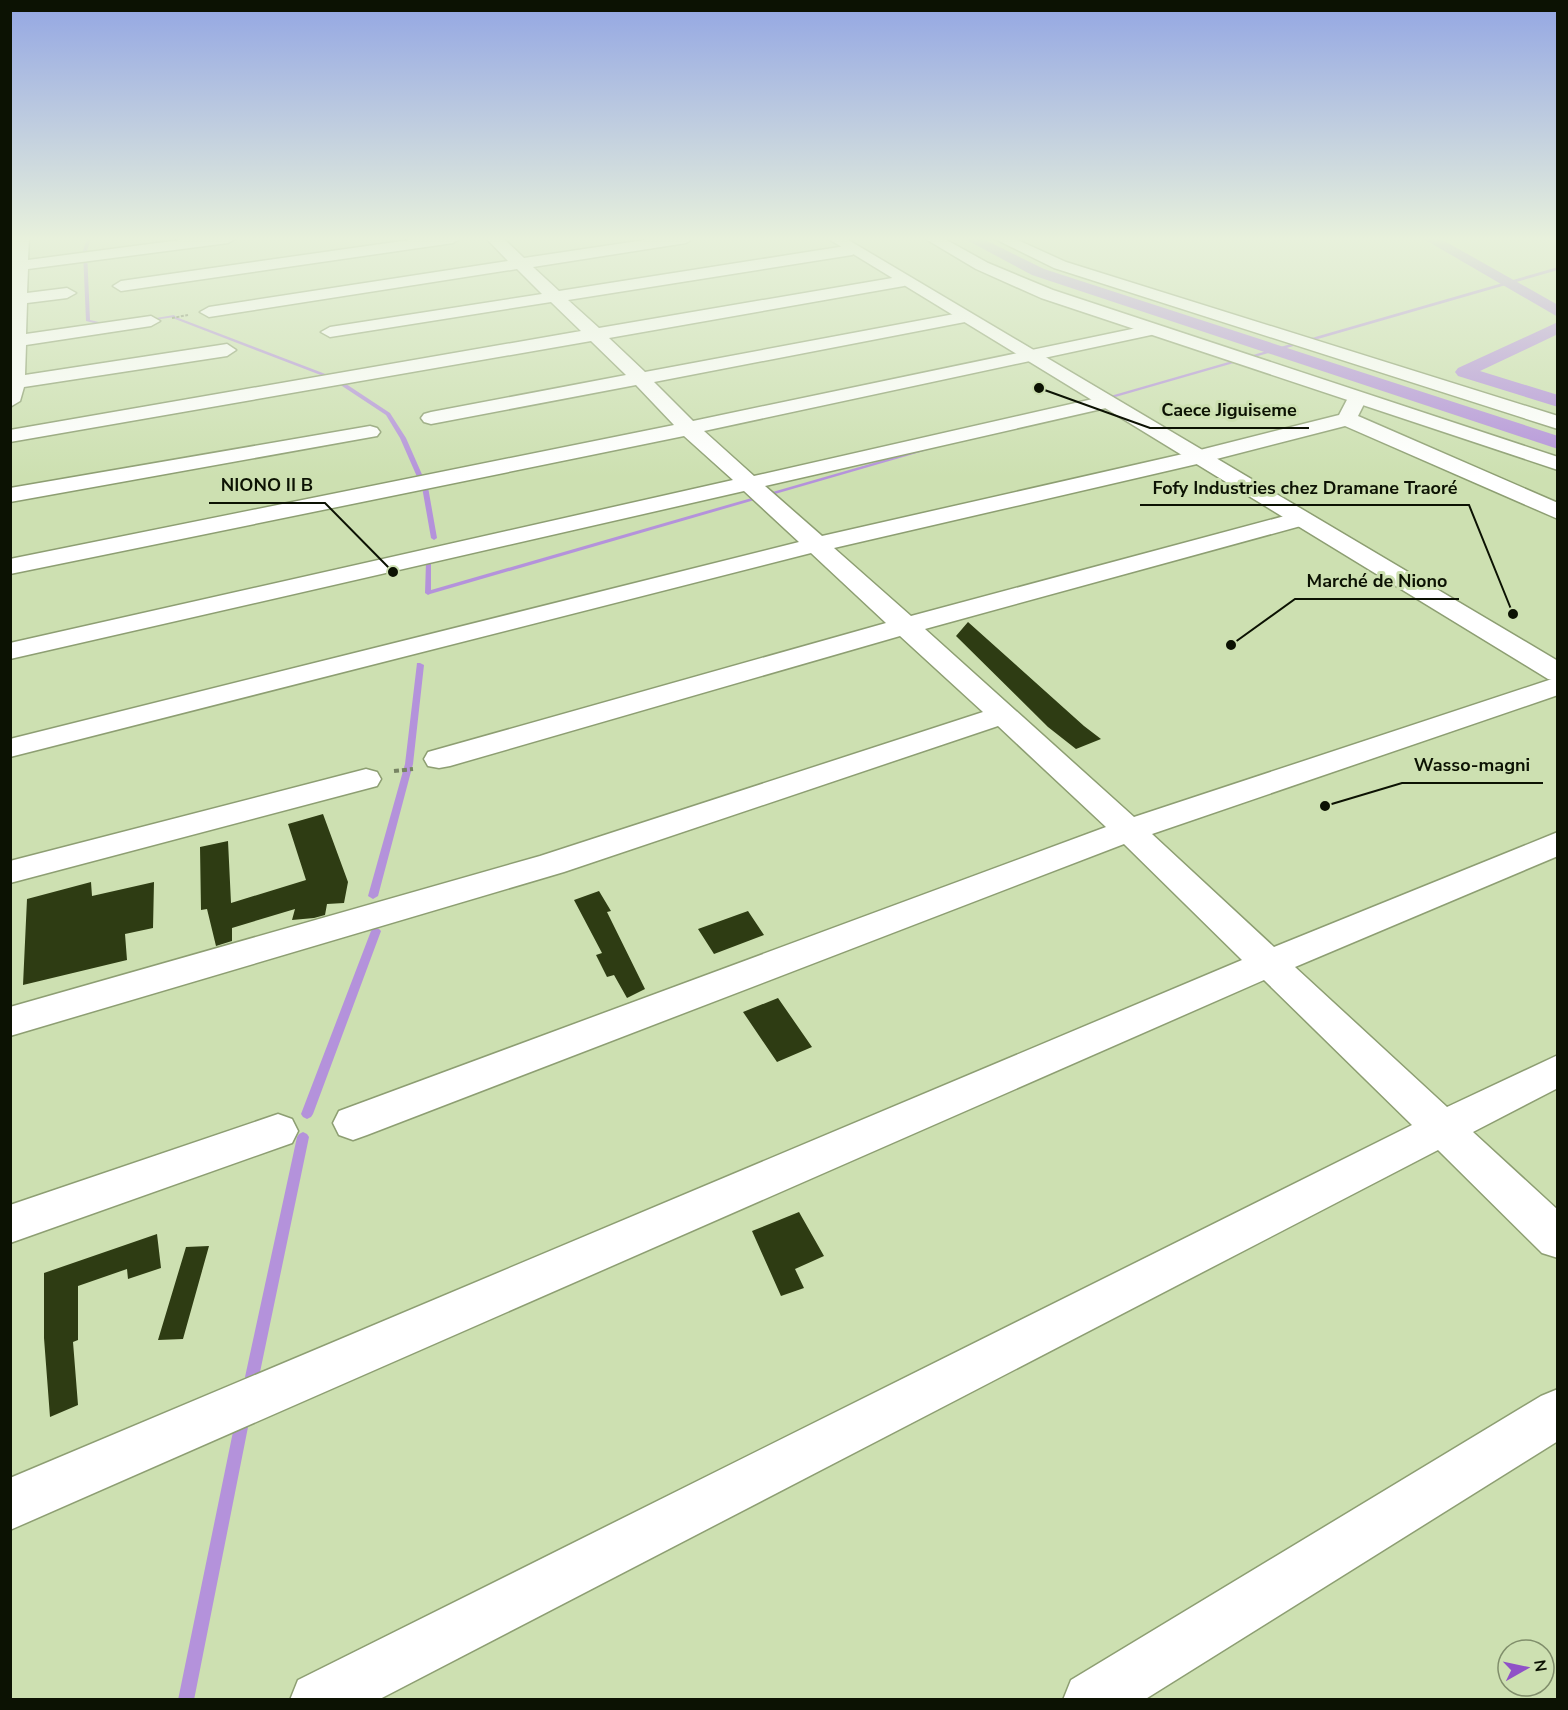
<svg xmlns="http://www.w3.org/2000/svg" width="1568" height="1710" font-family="'Nunito Sans',sans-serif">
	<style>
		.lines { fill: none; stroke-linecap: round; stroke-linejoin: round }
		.stream { fill: #b492db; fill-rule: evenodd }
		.canal { fill: #b492db; fill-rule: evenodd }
		.building { fill: #2e3c13 }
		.minor-casing { stroke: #8d9e72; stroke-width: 3 }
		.tertiary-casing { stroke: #8d9e72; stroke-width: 3 }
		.path-far1 { stroke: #778463; stroke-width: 2; stroke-dasharray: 3 1.5; stroke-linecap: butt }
		.path { stroke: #778463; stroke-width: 4; stroke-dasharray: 5 3; stroke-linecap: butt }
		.minor { fill: #fff; fill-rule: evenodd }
		.tertiary { fill: #fff; fill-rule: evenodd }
		.leader { fill: none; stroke: #0c1203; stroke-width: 2 }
		.callout-dot { fill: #0c1203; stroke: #cde0b1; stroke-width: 2 }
		.callout-label { font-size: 18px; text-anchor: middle; font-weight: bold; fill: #0c1203; stroke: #cde0b1; stroke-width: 6; stroke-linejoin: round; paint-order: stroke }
	</style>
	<rect width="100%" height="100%" fill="#cde0b1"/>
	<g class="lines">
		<path class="stream" d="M87 238H91L87 251 90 320 108 324V325L106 326 86 321 83 251Z
			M1558 267V270L1105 400 1100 399Z
			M174 315 176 317 336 378 331 379 175 319V317L146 321 144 320Z
			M339 382H343L390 413 406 438 424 479 423 480 418 479 400 438 386 415 339 384Z
			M943 443 948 444 430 594 428 595 425 593 426 562H430L431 563V590Z
			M425 485 428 487 437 538 434 540 431 538 422 487Z
			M417 663H420L424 665 413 764 378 896 373 899 368 896 405 764Z
			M376 928 379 929 381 931 313 1114 311 1117 307 1119 303 1117 301 1114 371 931 373 929Z
			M303 1132 307 1134 309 1137 259 1377 257 1381 252 1383 247 1381 245 1377 297 1137 299 1134Z
			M243 1410 248 1412 250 1417 194 1700H178L236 1417 238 1412Z"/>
		<path class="canal" d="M963 238H981L1044 269 1558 436V449L1032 275Z
			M1422 238H1439L1558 305V317Z
			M1558 322V334L1480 371 1558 395V407L1458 376 1455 372 1458 368Z"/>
	</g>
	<path class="building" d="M968 622 1084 726 1101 739 1076 749 1048 727 956 636Z
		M323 814 348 882 344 903 327 904 325 915 314 918 292 920 295 909 232 928V941L216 946 207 909 201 910 200 847 228 841 231 903 306 880 288 824Z
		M91 882 92 896 154 882 153 928 125 934 127 960 23 985 27 899Z
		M599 891 611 911 607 912 645 989 627 998 614 975 607 977 596 955 602 953 574 900Z
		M748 911 764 935 714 954 698 929Z
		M778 998 812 1047 777 1062 743 1012Z
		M799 1212 824 1256 795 1269 804 1288 781 1296 752 1231Z
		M157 1234 161 1268 128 1279 127 1269 78 1286V1340L73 1342 78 1405 50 1417 44 1338V1273Z
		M209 1246 183 1339 158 1340 186 1247Z"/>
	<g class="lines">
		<g class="minor-casing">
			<path id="minor" d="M13 238H29L28 260 195 238H236L228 243 28 269 27 293 67 288 76 293 67 298 27 303 26 334 151 316 160 321 151 326 26 345 25 375 227 344 236 350 227 356 24 387 20 401 10 407V262Z
				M423 238H461L453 243 121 291 113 286 121 281Z
				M486 238H503L524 258 658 238H694L686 243 533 267 559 291 852 245 860 250 852 255 568 300 599 328 904 276 912 281 904 286 609 338 645 372 965 312 974 317 965 322 654 382 693 421 1151 325 1160 330 1151 335 704 431 754 476 1106 396 1113 398 1116 402 1113 406 1106 408 765 486 822 536 1196 451 1339 415 1350 394H1364L1367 398 1358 416 1558 503V519L1345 426 1197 464 834 548 911 616 1292 514H1308L1312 519 1308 524 925 629 1134 817 1558 677V695L1152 834 1274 947 1558 832V856L1295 967 1447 1107 1558 1055V1088L1473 1132 1558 1210V1258L1542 1253 1438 1150 378 1700H290L298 1680 1412 1125 1264 980 10 1530V1478L1242 960 1124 844 367 1135 353 1140 339 1135 333 1123 339 1111 1106 827 998 726 564 872 10 1036V1007L540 856 983 712 900 636 450 766 439 768 428 766 424 759 428 752 886 623 811 553 10 757V739L799 542 744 491 10 659V643L733 480 684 436 10 574V559L674 425 636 385 431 424 424 422 421 418 424 414 431 412 626 375 591 341 10 442V430L581 331 551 302 330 337 321 332 330 327 542 294 517 269 209 317 200 312 209 307 508 261Z
				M993 238H1013L1066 262 1558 416V429L1054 268Z
				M370 426 377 428 380 432 377 436 10 502V488Z
				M366 769 377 772 381 779 377 786 10 883V861Z
				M278 1114 292 1119 298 1131 292 1143 10 1243V1205Z
				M1558 1389V1441L1144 1700H1063L1071 1680 1541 1396Z"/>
		</g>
		<g class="tertiary-casing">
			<path id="tertiary" d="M827 238H845L1558 661V681L1548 679Z
				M924 238H943L988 263 1053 290 1558 457V470L1041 298 976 269Z"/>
		</g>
		<path class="path-far1" d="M172 318 188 315"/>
		<path class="path" d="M394 771 413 769"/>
		<use href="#minor" class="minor"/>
		<use href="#tertiary" class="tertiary"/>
	</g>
	<linearGradient id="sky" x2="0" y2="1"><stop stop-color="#93a6e3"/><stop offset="0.5" stop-color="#e8f1dc"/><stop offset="1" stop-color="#e8f1dc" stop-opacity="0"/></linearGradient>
	<rect width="1568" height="477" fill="url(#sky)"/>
	<path class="leader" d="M1039 388L1150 428H1309M393 572L325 503H209M1513 614L1469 505H1140M1231 645L1295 599H1459M1325 806L1402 783H1543"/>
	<g class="callout-dot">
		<circle cx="1039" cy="388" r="6"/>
		<circle cx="393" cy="572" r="6"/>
		<circle cx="1513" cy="614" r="6"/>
		<circle cx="1231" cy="645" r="6"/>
		<circle cx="1325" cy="806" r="6"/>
	</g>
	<g class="callout-label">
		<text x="1229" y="416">Caece Jiguiseme</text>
		<text x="267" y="491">NIONO II B</text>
		<text x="1305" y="494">Fofy Industries chez Dramane Traoré</text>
		<text x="1377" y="587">Marché de Niono</text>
		<text x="1472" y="771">Wasso-magni</text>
	</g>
	<rect width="1568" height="1710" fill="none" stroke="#0c1203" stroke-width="24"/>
	<g transform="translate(1526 1668) rotate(81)"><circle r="28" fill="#cde0b1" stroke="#808e6b" stroke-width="1.5"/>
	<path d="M0-4.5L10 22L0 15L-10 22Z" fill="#8f51c7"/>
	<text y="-9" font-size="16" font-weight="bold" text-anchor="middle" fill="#0c1203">N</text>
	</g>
</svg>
